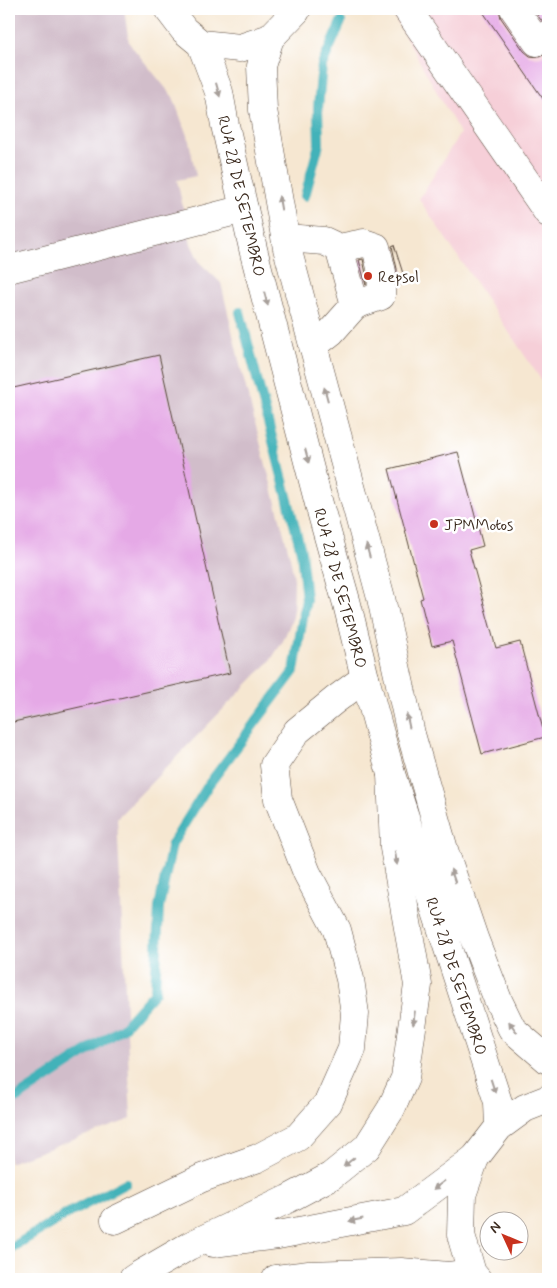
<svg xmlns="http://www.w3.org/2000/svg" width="557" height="1288" font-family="Mynerve,sans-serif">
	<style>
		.built { fill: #f6cfd8 }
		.industrial { fill: #d1bdca }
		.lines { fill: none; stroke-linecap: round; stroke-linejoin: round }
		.stream { stroke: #42b2b9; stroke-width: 10 }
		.building { fill: #e5a9e6 }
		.minor-casing { stroke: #574639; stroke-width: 29 }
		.major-casing { stroke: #574639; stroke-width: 29 }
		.highway-casing { stroke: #574639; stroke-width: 29 }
		.minor { stroke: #fff; stroke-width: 28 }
		.major { stroke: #fff; stroke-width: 28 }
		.highway { stroke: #fff; stroke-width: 28 }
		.oneway { fill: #a79f9a }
		.poi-dot { fill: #c8321e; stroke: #fff; stroke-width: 2 }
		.labels { text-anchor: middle; stroke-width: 5; stroke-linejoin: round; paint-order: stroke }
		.street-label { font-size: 16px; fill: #3b2a1e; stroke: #fff }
		.poi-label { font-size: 16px; fill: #3b2a1e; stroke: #fff; text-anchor: start }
	</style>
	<rect width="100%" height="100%" fill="#fff"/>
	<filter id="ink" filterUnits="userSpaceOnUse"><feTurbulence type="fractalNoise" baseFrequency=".02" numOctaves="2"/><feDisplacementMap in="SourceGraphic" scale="10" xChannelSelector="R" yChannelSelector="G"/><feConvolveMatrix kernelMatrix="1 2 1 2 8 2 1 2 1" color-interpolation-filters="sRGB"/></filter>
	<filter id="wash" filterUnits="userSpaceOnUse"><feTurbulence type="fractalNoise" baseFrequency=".0096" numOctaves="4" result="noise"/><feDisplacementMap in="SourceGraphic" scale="20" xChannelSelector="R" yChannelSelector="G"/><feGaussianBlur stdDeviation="1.12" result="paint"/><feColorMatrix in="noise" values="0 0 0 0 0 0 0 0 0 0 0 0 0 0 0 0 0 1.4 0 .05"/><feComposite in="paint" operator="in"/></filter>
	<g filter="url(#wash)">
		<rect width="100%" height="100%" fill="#f6e7d1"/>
		<path class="built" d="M390 9H548V390L419 199 460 133Z"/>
		<path class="industrial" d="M9 9H124L129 43 173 97 189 141 196 176 177 180 191 244 200 263 221 283 241 369 290 557 294 579 293 617 283 641 270 661 117 818 131 1119 9 1163Z"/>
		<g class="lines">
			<path class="stream" d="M305 196 319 144 318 108 322 65 341 22
				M9 1103 123 1028 155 992 159 907 172 844 209 784 294 671 306 599 301 551 240 312
				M9 1249 67 1214 126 1183"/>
		</g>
		<g id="blocks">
			<path class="building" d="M481 9H499L501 18 524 51 530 56 539 57 548 53V106Z
				M533 9H548V19L541 20Z
				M394 245 406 283 397 286V269L392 246Z
				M363 259 366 274V285L359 260Z
				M159 355 230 673 9 723V389Z
				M458 452 483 546 469 550 496 648 520 642 545 737 482 754 452 641 432 646 420 599 423 598 389 469Z"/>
		</g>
	</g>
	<g filter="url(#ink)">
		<use href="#blocks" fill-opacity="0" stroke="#574639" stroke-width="1"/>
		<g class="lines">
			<g class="minor-casing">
				<path id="minor" d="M407 9 548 213
					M514 9 537 42 548 34
					M286 238 324 241 339 248 355 305 331 332 313 346
					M339 248 364 243 376 247 382 272 381 296 355 305
					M9 269 244 209
					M115 1220 202 1178 258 1158 298 1137 328 1103 352 1049 355 1014 350 979 337 930 307 873 278 799 274 765 297 731 335 700 365 678"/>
			</g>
			<g class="major-casing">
				<path id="major" d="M168 9 184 30 201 44 219 92 225 125 254 253 319 504 347 604 365 678 391 774 498 1102 499 1127
					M297 9 296 11 270 38 261 66 263 110 287 248 381 598 411 734 445 853 474 938 498 1000 512 1029 548 1060
					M201 44 240 48 270 38
					M477 1279 472 1273 461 1235 462 1195 475 1158 499 1127 525 1108 548 1099"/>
			</g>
			<g class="highway-casing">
				<path id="highway" d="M213 1243 278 1235 404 1211 475 1158
					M309 1275 401 1272 449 1276 472 1273
					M133 1279 139 1275 189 1246 288 1199 331 1176 367 1147 391 1109 405 1078 418 985 394 848 391 774
					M276 1279 309 1275 327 1278"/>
			</g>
			<use href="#minor" class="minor"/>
			<use href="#major" class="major"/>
			<use href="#highway" class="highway"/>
		</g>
		<defs><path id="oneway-solid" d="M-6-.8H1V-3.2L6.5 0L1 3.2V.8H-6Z" transform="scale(1.25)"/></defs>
		<g class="oneway">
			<use href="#oneway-solid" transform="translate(218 90) rotate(74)"/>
			<use href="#oneway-solid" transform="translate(280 203) rotate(-100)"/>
			<use href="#oneway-solid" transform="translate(266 299) rotate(75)"/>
			<use href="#oneway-solid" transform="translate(326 394) rotate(-105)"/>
			<use href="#oneway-solid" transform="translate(307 456) rotate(75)"/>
			<use href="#oneway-solid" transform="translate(368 551) rotate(-105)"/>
			<use href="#oneway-solid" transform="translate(408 721) rotate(-102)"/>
			<use href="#oneway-solid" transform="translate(396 858) rotate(81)"/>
			<use href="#oneway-solid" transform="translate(453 876) rotate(-109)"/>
			<use href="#oneway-solid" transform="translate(414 1018) rotate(97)"/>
			<use href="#oneway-solid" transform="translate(513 1027) rotate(-126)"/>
			<use href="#oneway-solid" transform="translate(493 1086) rotate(72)"/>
			<use href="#oneway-solid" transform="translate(349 1162) rotate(141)"/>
			<use href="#oneway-solid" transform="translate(439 1185) rotate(143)"/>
			<use href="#oneway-solid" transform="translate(356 1220) rotate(169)"/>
		</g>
	</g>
	<g class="poi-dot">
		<circle cx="368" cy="276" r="5"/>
		<circle cx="434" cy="524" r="5"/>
	</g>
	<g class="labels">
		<g class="street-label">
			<text transform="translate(242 196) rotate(77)" y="6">RUA 28 DE SETEMBRO</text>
			<text transform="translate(341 588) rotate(75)" y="6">RUA 28 DE SETEMBRO</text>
			<text transform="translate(457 976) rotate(72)" y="6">RUA 28 DE SETEMBRO</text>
		</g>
		<g class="poi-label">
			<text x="378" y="282">Repsol</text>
			<text x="444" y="530">JPMMotos</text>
		</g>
	</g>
	<rect width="557" height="1288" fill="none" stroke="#fff" stroke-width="30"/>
	<g transform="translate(504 1236) rotate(314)"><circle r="24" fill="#ffffff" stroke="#b1aaa5"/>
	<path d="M0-4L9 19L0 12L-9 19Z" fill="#c8321e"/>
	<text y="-8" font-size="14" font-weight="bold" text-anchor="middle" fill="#3b2a1e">N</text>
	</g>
</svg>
